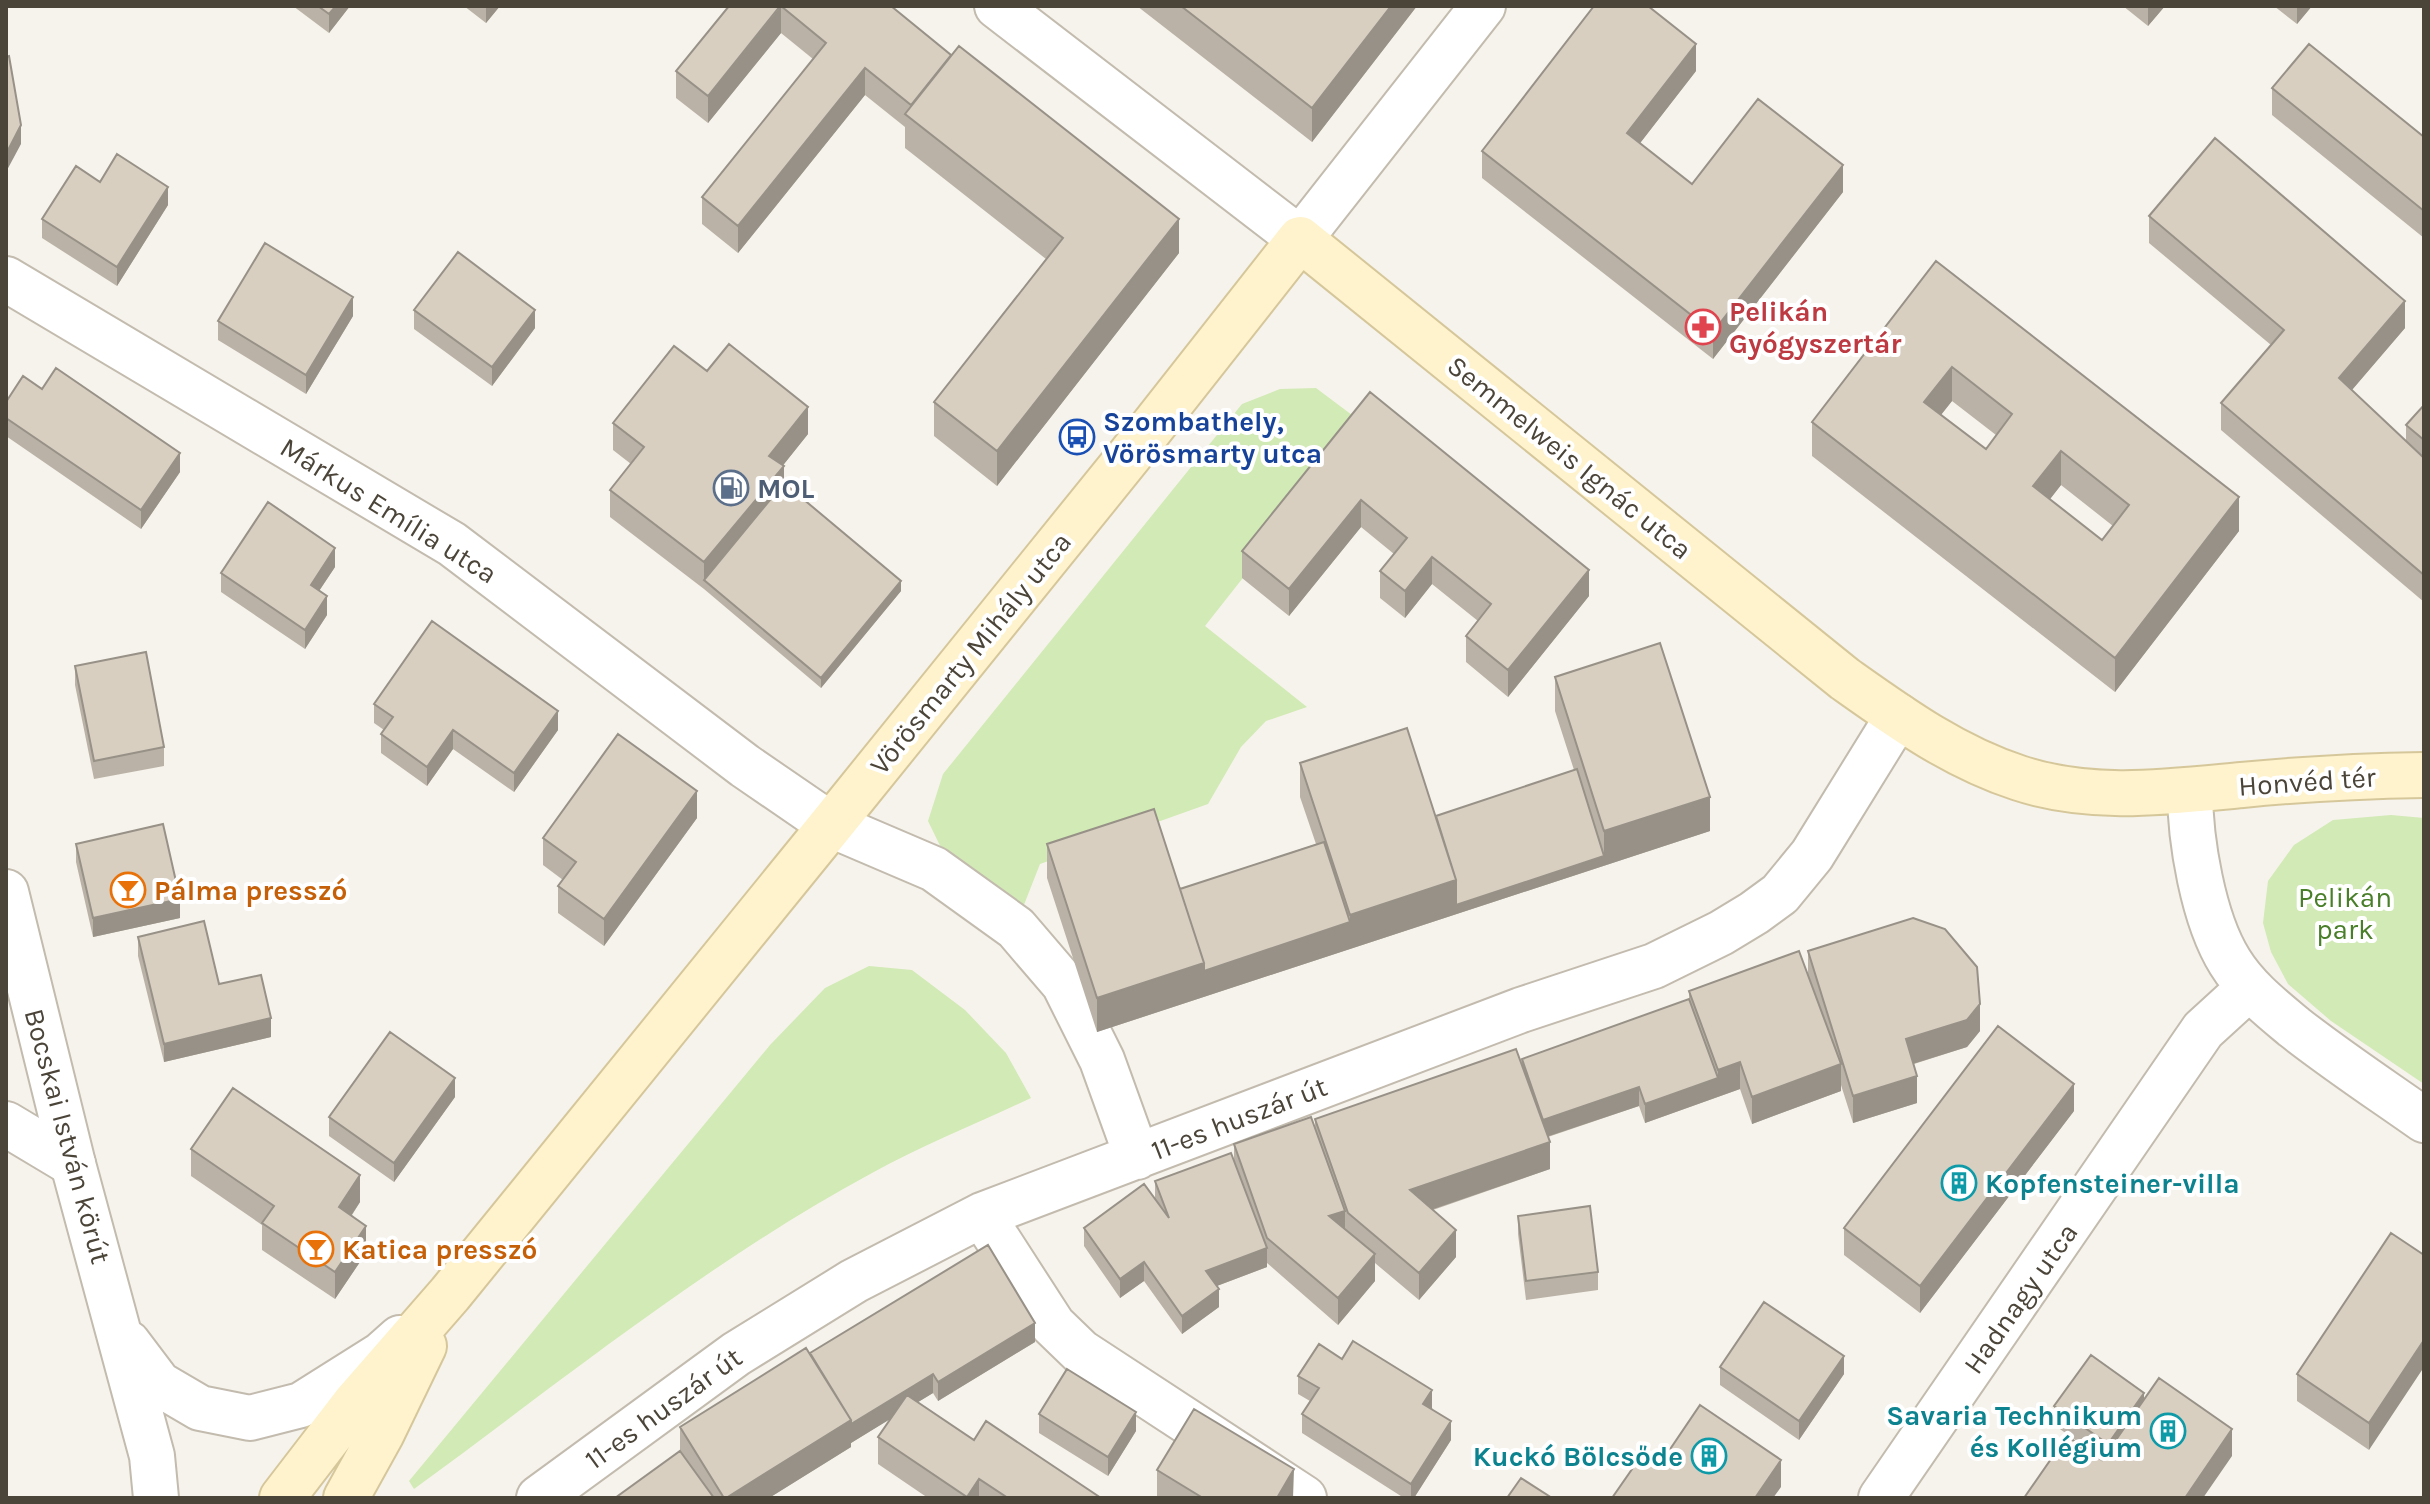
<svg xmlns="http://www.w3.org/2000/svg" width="2430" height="1504" font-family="Karla,sans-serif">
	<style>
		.green { fill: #d2eab5 }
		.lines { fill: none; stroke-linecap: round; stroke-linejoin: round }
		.minor-casing { stroke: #c2bbae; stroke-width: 48 }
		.tertiary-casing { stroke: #c2bbae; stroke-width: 48 }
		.secondary-casing { stroke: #d6c79b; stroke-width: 48 }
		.minor { stroke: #fff; stroke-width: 44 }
		.tertiary { stroke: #fff; stroke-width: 44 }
		.secondary { stroke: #fff3cd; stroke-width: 44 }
		.wall { fill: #bab2a6; fill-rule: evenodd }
		.shaded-wall { fill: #979187 }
		.building { fill: #d8cfc1; stroke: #979187; stroke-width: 2; fill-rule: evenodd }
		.labels { text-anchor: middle; stroke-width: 8; stroke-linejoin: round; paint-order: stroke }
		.health-label { font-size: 28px; font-weight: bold; fill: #be3a42; stroke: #fff; text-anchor: start }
		.transit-label { font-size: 28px; font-weight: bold; fill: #164399; stroke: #fff; text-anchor: start }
		.street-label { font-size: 28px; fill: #4b4439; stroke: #fff }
		.service-label { font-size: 28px; font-weight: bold; fill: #4e5e75; stroke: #fff; text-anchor: start }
		.food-label { font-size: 28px; font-weight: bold; fill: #c56008; stroke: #fff; text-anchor: start }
		.park-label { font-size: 28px; fill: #4a7f2a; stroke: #fff }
		.culture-label { font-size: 28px; font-weight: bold; fill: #0d838f; stroke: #fff; text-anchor: end }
	</style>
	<rect width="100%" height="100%" fill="#f6f3ec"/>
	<path class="green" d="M1316 388 1364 424 1205 626 1307 707 1266 721 1241 747 1208 804 1040 864 1018 920 947 860 928 821 943 774 1242 404 1280 389Z
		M2391 815 2424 818V1084L2331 1021 2288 984 2271 952 2263 923 2268 881 2294 845 2333 820Z
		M869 966 912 970 965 1010 1006 1053 1031 1098C978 1123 923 1145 872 1173 709 1261 563 1380 414 1489L409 1481 770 1045 825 988Z"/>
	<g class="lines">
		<g class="minor-casing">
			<path id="minor" d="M6 279 452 544 745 766 831 825 934 869 1016 928 1064 984 1102 1060 1137 1157
				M2190 790C2190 840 2203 919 2230 962 2246 988 2270 1007 2294 1027 2336 1060 2380 1089 2424 1120
				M6 1124 73 1164
				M982 1215 1053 1325 1081 1352 1304 1498
				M539 1498 736 1354 854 1281 982 1215 1521 1010 1654 966 1721 933 1754 913 1780 894 1812 855 1898 716
				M1881 1498 2203 1030 2249 988"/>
		</g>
		<g class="tertiary-casing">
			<path id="tertiary" d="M997 6 1300 239 1483 6
				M6 892 73 1164 152 1456 156 1498
				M128 1343 159 1384 200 1408 250 1418 301 1405 382 1354 400 1338"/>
		</g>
		<g class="secondary-casing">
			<path id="secondary" d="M282 1498 355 1403 450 1294 831 825 1130 455 1300 239 1845 679C1900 718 1954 757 2019 778 2092 802 2167 792 2242 785 2303 779 2363 776 2424 775
				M346 1498 382 1433 424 1346"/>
		</g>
		<use href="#minor" class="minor"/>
		<use href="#tertiary" class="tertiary"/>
		<use href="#secondary" class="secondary"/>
	</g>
	<path class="wall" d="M293 6H350L329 33Z
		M464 6H500L486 23Z
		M729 6H891L1179 253 997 486 934 436V402L1046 259 905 148V127L865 95 738 253 702 224V197L813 59 781 33 708 123 676 98V71Z
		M1137 6H1417L1312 142Z
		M2123 6H2165L2148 26Z
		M2274 6H2312L2297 24Z
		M1696 71 1640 143 1692 184 1843 192 1713 359 1482 178V151Z
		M2272 88 2424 137V238L2272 115Z
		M100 182 168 205 117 286 42 238V219Z
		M2149 216 2405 328 2352 390 2406 443V425L2424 405V602L2221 430V403L2271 345 2149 243Z
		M1936 261 2239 531 2115 692 1812 456V422ZM1952 401 1996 435 1986 449 1941 415ZM2061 485 2113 526 2102 540 2050 499Z
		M414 310 535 328 492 386 414 329Z
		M353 316 306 394 218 340V321Z
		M707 371 808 434 783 465 784 483 901 591 821 688 704 589 610 517V490L631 464 613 450V423Z
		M42 389 180 472 141 529 6 436V402Z
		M1370 392 1589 596 1508 697 1466 662V636L1478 621 1432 584 1405 618 1380 598V571L1394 554 1361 527 1289 616 1242 578V551Z
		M335 567 319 591 327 615 305 649 221 592V573Z
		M75 666 164 747V766L94 779 75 685Z
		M1555 677 1710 831 1097 1032 1047 878V844L1180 889 1316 844 1300 797V763L1436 816 1574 770 1555 711Z
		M374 704 558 730 514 792 453 749 427 786 381 753V734L384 730 374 723Z
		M697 818 604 946 558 913V886L563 880 543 865V838Z
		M76 844 180 918 93 937 76 862Z
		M138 937 219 984 271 1037 164 1062 138 956Z
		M1808 951 1980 1031 1967 1047 1914 1064 1917 1103 1853 1123 1841 1085V1091L1752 1124 1740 1089 1645 1123 1639 1106 1548 1137 1550 1169 1433 1210 1456 1257 1419 1300 1375 1263V1281L1338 1325 1267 1263V1267L1217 1286 1219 1307 1182 1334 1144 1281 1120 1298 1084 1246V1228L1155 1199V1181L1234 1162V1144L1315 1126V1119L1522 1065V1059L1689 999V991L1808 973Z
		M455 1097 394 1182 329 1136V1117Z
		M2074 1111 1920 1313 1844 1255V1228Z
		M191 1149 360 1202 352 1215 366 1253 335 1299 262 1250V1225L191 1176Z
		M1518 1216 1598 1272V1290L1526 1300 1518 1234Z
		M2391 1233 2369 1450 2297 1401V1374Z
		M1035 1342 938 1401 933 1393 918 1402 974 1440 1101 1498H928L878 1464V1437L891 1418 851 1443V1447L769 1498H615L680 1451V1427L810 1353Z
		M1342 1359 1432 1408 1451 1440 1414 1498H1404L1302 1433V1414L1310 1401 1298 1394V1376Z
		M1720 1367 1844 1374 1799 1440 1720 1385Z
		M2144 1399 2232 1456 2102 1460 2103 1459 2054 1425V1406Z
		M1039 1414 1136 1431 1108 1476 1039 1433Z
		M1157 1470 1294 1496 1293 1498H1159L1157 1497Z"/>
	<path class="shaded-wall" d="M336 6H350L329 33V14Z
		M486 6H500L486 23Z
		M781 6V33L708 123V96Z
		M1391 6H1417L1312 142V108Z
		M2148 6H2165L2148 26Z
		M2297 6H2312L2297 24Z
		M1696 44V71L1627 160V133Z
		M865 68V95L738 253V226Z
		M21 125V144L6 172V154Z
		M1843 165V192L1713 359V332Z
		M168 187V205L117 286V267Z
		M1179 219V253L997 486V451Z
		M353 297V316L306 394V375Z
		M2405 301V328L2339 405V378Z
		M535 310V328L492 386V367Z
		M1952 367V401L1924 436V402Z
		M808 407V434L769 483V456Z
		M2061 451V485L2033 521V486Z
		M180 453V472L141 529V510Z
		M784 466V493L704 580V562Z
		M2239 497V531L2115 692V658Z
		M1361 500V527L1289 616V589Z
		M335 548V567L311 603V585Z
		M1432 557V584L1405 618V591Z
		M1589 570V596L1508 697V670Z
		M901 581V591L821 688V678Z
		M327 596V615L305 649V630Z
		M558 711V730L514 792V773Z
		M453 730V749L427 786V767Z
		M697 791V818L604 946V919Z
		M1710 797V831L1097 1032V998L1204 963 1350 922V915L1456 880 1604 856V831Z
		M180 899V918L93 937V918Z
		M1980 1004V1031L1967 1047 1906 1066V1039Z
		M271 1018V1037L164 1062V1044Z
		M1740 1062V1089L1645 1123V1104L1718 1078V1070Z
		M1841 1064V1091L1752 1124V1097Z
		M1917 1076V1103L1853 1123V1096Z
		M455 1078V1097L394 1182V1163Z
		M2074 1084V1111L1920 1313V1286Z
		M1639 1087V1106L1543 1138V1120Z
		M1550 1142V1169L1410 1217V1190Z
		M360 1175V1202L339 1234V1207Z
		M1345 1211V1238L1329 1216Z
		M366 1226V1253L335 1299V1272Z
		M1456 1230V1257L1419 1300V1273Z
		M1267 1248V1267L1206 1290V1271Z
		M1375 1254V1281L1338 1325V1298Z
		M1144 1262V1281L1120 1298V1279Z
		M1219 1289V1307L1182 1334V1316Z
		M1035 1323V1342L938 1401V1382Z
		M2424 1340V1367L2369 1450V1423Z
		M1844 1356V1374L1799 1440V1421Z
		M933 1374V1393L851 1443V1447L769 1498H726L851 1420Z
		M1432 1390V1408L1423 1423V1404Z
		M2144 1393V1411L2108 1463V1444Z
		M1136 1412V1431L1108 1476V1457Z
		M1451 1421V1440L1414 1498H1411V1484Z
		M2232 1429V1456L2203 1498H2185Z
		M1781 1460V1487L1773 1498H1755Z
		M1294 1469 1293 1498H1277Z
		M979 1479V1498H967V1497Z"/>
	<path class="building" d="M318 6H336L329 14Z
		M729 6H780L708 96 676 71Z
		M781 6H891L951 55 911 105 865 68 738 226 702 197 826 43Z
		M1181 6H1391L1312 108Z
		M1594 6H1648L1696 44 1627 133 1692 184 1758 99 1843 165 1713 332 1482 151Z
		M2309 44 2424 137V211L2272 88Z
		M959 46 1179 219 997 451 934 402 1063 238 905 114Z
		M9 56 21 125 6 154V57Z
		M2215 138 2405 301 2339 378 2424 458V575L2221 403 2284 330 2149 216Z
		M117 154 168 187 117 267 42 219 76 166 100 182Z
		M265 243 353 297 306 375 218 321Z
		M458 252 535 310 492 367 414 310Z
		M1936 261 2239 497 2115 658 1812 422ZM1952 367 2012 414 1986 449 1924 402ZM2061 451 2129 505 2102 540 2033 486Z
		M729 344 808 407 769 456 784 466 704 562 610 490 644 447 613 423 674 346 707 371Z
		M56 368 180 453 141 510 6 418V402L23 376 42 389Z
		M1370 392 1589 570 1508 670 1466 636 1491 604 1432 557 1405 591 1380 571 1407 538 1361 500 1289 589 1242 551Z
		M2424 405V440L2406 425Z
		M784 483 901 581 821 678 704 580Z
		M268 502 335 548 311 585 327 596 305 630 221 573Z
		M432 621 558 711 514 773 453 730 427 767 381 734 393 717 374 704Z
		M1660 643 1710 797 1604 831 1555 677Z
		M146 652 164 747 94 761 75 666Z
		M1407 728 1456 880 1350 915 1300 763Z
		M618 734 697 791 604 919 558 886 576 862 543 838Z
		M1577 769 1604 856 1456 905V880L1436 816Z
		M1154 809 1204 963 1097 998 1047 844Z
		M163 824 180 899 93 918 76 844Z
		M1324 842 1350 922 1204 971V963L1180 889Z
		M1913 918 1945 929 1977 967 1980 1004 1967 1020 1906 1039 1917 1076 1853 1096 1808 951Z
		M204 921 219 984 261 975 271 1018 164 1044 138 937Z
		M1799 951 1841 1064 1752 1097 1740 1062 1718 1070 1689 991Z
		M1689 999 1718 1078 1645 1104 1639 1087 1543 1120 1522 1059Z
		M1998 1026 2074 1084 1920 1286 1844 1228Z
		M390 1032 455 1078 394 1163 329 1117Z
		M1516 1049 1550 1142 1410 1190 1456 1230 1419 1273 1348 1213 1315 1119Z
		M233 1088 360 1175 339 1207 366 1226 335 1272 262 1223 274 1206 191 1149Z
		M1311 1117 1345 1211 1329 1216 1375 1254 1338 1298 1267 1238 1234 1144Z
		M1231 1153 1267 1248 1206 1271 1219 1289 1182 1316 1144 1262 1120 1279 1084 1228 1144 1184 1169 1218 1155 1181Z
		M1590 1206 1598 1272 1526 1281 1518 1216Z
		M2391 1233 2424 1255V1340L2369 1423 2297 1374Z
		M988 1245 1035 1323 938 1382 933 1374 851 1424V1420L810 1353Z
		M1764 1302 1844 1356 1799 1421 1720 1367Z
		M1353 1341 1432 1390 1423 1404 1451 1421 1411 1484 1302 1414 1319 1388 1298 1376 1319 1344 1342 1359Z
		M806 1348 851 1420 726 1498H724L680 1427Z
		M2091 1355 2144 1393 2108 1444 2054 1406Z
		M1067 1369 1136 1412 1108 1457 1039 1414Z
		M2159 1378 2232 1429 2185 1498H2024L2067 1436 2102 1460Z
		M907 1395 974 1440 986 1421 1101 1498H1008L979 1479 967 1497 878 1437Z
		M1700 1405 1781 1460 1755 1498H1612L1644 1452 1660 1464Z
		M1194 1409 1294 1469 1277 1498H1203L1157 1470Z
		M680 1451 714 1498H615Z
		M1521 1478 1552 1498H1507Z"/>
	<defs>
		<g id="pharmacy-ring" transform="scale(1.8)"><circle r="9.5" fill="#fff" stroke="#e0444e" stroke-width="1.5"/><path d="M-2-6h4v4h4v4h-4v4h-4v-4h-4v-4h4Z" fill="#e0444e"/></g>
		<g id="bus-ring" transform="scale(1.8)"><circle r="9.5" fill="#fff" stroke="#1a4fb4" stroke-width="1.5"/><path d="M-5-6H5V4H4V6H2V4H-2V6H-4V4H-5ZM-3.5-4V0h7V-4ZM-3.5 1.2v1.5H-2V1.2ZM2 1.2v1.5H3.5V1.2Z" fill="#1a4fb4"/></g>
		<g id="fuel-ring" transform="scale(1.8)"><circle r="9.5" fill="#fff" stroke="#5c6f8a" stroke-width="1.5"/><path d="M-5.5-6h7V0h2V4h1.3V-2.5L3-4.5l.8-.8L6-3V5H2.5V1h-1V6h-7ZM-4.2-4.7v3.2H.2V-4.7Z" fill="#5c6f8a"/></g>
		<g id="bar-ring" transform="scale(1.8)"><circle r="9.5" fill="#fff" stroke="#e8710a" stroke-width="1.5"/><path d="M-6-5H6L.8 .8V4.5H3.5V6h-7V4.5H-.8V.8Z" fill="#e8710a"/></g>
		<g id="building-ring" transform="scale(1.8)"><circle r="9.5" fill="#fff" stroke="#0f9aa8" stroke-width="1.5"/><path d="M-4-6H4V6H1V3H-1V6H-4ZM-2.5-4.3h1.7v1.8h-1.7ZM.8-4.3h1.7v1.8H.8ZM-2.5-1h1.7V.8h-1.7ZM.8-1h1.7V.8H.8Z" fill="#0f9aa8"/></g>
	</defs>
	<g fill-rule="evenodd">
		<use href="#pharmacy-ring" x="1703" y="327"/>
		<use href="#bus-ring" x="1077" y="437"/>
		<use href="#fuel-ring" x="731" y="488"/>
		<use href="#bar-ring" x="128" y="890"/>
		<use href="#building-ring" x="1959" y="1183"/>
		<use href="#bar-ring" x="316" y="1249"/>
		<use href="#building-ring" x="2168" y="1431"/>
		<use href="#building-ring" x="1709" y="1456"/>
	</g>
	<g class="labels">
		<g class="health-label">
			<text x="1729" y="321">Pelikán<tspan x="1729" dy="32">Gyógyszertár</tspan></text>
		</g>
		<g class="transit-label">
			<text x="1103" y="431">Szombathely,<tspan x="1103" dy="32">Vörösmarty utca</tspan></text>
		</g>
		<g class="street-label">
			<text transform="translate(1570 457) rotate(39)" y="10">Semmelweis Ignác utca</text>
			<text transform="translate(389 510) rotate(32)" y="10">Márkus Emília utca</text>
			<text transform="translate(970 653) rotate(-51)" y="10">Vörösmarty Mihály utca</text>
			<text transform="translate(2307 781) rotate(-4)" y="10">Honvéd tér</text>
			<text transform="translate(1239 1118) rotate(-21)" y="10">11-es huszár út</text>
			<text transform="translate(68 1136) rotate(75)" y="10">Bocskai István körút</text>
			<text transform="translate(2020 1298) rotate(-55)" y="10">Hadnagy utca</text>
			<text transform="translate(663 1408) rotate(-36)" y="10">11-es huszár út</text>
		</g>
		<g class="service-label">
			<text x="757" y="498">MOL</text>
		</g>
		<g class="food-label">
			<text x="154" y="900">Pálma presszó</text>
			<text x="342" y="1259">Katica presszó</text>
		</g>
		<g class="park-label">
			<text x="2345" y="907">Pelikán<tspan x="2345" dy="32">park</tspan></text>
		</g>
		<g class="culture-label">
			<text x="1985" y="1193" text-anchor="start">Kopfensteiner-villa</text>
			<text x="2142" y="1425">Savaria Technikum<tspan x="2142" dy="32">és Kollégium</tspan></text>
			<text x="1683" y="1466">Kuckó Bölcsőde</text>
		</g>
	</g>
	<rect width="2430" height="1504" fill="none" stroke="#4b4439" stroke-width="16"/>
</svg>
